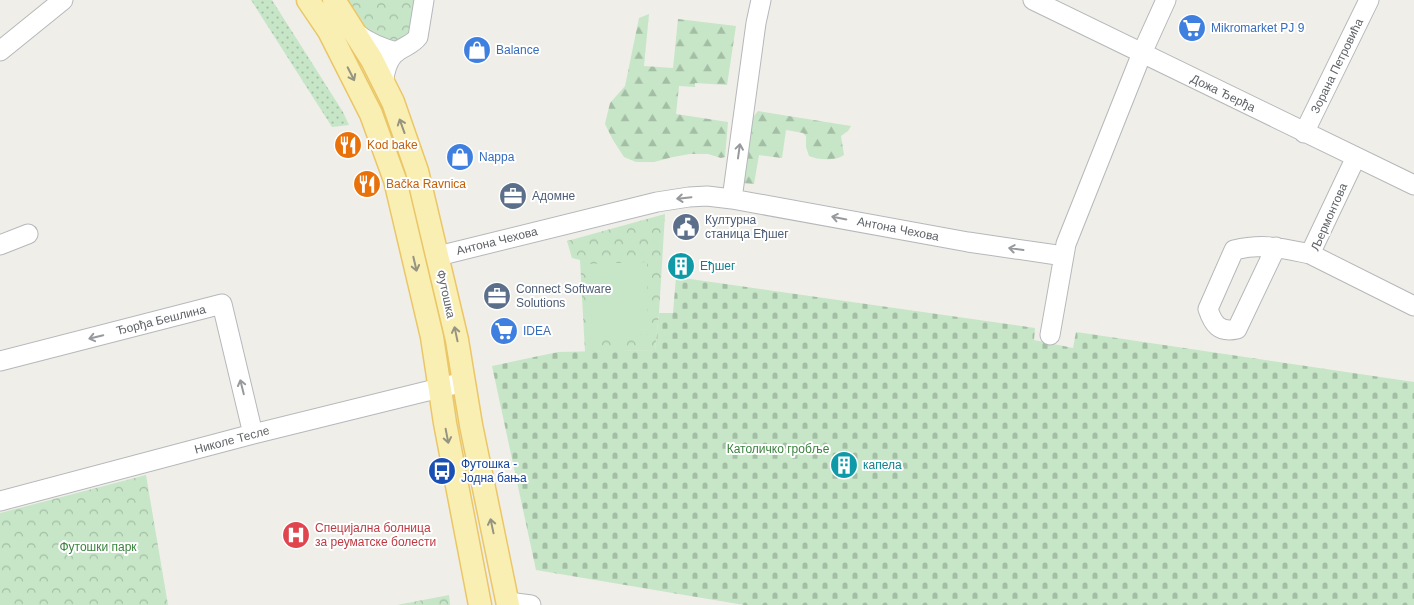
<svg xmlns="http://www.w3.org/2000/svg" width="1414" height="605" font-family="Helvetica,sans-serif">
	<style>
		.grass { fill: url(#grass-dots) }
		.forest { fill: url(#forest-firs) }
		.cemetery { fill: url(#cemetery-stones) }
		.park { fill: url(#park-crowns) }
		.pitch { fill: #c6e6c7 }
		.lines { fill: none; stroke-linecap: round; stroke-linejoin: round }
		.minor-casing { stroke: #b5b8bb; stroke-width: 21 }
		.major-casing { stroke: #eac667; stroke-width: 25 }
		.minor { stroke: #fff; stroke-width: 19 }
		.major { stroke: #faefb3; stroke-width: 22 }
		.oneway { stroke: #959482 }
		.oneway2 { stroke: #979a9c }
		.labels { text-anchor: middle; stroke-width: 4; stroke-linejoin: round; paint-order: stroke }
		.shop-label { font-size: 12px; fill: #366cbe; stroke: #fff; text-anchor: start }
		.street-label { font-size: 12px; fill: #5f6367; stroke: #fff }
		.food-label { font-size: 12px; fill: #c56008; stroke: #fff; text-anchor: start }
		.service-label { font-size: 12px; fill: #4e5e75; stroke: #fff; text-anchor: start }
		.culture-label { font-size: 12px; fill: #0d838f; stroke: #fff; text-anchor: start }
		.park-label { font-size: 12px; fill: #3b833f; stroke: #fff }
		.transit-label { font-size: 12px; fill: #164399; stroke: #fff; text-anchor: start }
		.health-label { font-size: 12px; fill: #be3a42; stroke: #fff; text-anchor: start }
	</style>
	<defs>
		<pattern id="grass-dots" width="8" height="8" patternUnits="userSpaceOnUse" patternTransform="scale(1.25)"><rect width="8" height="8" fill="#c6e6c7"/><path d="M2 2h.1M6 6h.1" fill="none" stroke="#a4bea5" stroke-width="1.8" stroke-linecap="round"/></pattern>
		<pattern id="forest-firs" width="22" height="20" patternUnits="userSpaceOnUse" patternTransform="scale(1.25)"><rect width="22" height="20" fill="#c6e6c7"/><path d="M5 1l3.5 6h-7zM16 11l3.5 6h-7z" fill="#a4bea5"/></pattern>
		<pattern id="cemetery-stones" width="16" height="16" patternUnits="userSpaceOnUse" patternTransform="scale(1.25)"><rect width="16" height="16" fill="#c6e6c7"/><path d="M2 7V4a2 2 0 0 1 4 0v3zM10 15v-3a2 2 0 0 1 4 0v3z" fill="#a4bea5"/></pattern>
		<pattern id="park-crowns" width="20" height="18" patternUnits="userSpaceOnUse" patternTransform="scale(1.25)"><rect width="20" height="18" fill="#c6e6c7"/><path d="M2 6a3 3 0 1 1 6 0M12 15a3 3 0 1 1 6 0" fill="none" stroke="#a4bea5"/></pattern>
	</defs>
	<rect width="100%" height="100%" fill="#f0eee8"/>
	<path class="grass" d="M251 0H272L343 112 349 125 332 127Z"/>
	<path class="forest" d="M649 14 644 66 673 68 678 19 736 26 727 85 695 83V87L679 86 676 114 728 122 725 157 721 158 708 154H690L673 157 654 162H636L624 157 613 140 605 124 610 103 625 86 639 18Z
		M758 111 851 126 848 131 841 136 844 155C836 161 818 160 809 156L806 147V136L803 133 786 130 782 158 759 155 754 184 742 183 749 122Z"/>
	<path class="cemetery" d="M676 277 1035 328 1034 340 1073 348 1076 332 1414 382V605H744L536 570 492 366 558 352 655 350 659 313H673Z"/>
	<path class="park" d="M339 0H415L413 29 404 39 396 44 378 43Z
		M665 214 659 313 655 350 585 352 580 260 572 258 567 241Z
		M146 475 168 605H0V513Z
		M449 595 450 605H397Z"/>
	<path class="pitch" d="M647 262 648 334 588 335 586 264Z"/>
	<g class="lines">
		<g class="minor-casing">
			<path id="minor" d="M1033 0 1414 185
				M356 33C369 43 381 48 397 52
				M0 51 63 0
				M384 86C383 74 388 57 398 51 405 46 413 44 418 37L424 0
				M1304 133 1369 0
				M1356 157 1310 254 1414 306
				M732 199 756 23 761 0
				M0 245 28 234
				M1276 247 1237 329C1219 333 1213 324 1208 309L1234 250C1264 243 1281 248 1310 254
				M438 256 657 202 689 197 707 196 732 199 968 242 1064 256
				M1050 335 1066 244 1142 53 1166 0
				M0 361 222 304 253 434
				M0 501 253 434 464 382
				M508 602 531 605"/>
		</g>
		<g class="major-casing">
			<path id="major" d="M308 0 329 31 371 114 395 180 432 337 445 423 480 605
				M334 0 372 60 393 102 417 171 457 340 471 425 508 605"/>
		</g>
		<use href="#minor" class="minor"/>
		<use href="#major" class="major"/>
	</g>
	<defs><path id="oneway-shaft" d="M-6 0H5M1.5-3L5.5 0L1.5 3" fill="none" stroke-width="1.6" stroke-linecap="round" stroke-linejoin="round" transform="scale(1.25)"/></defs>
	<g class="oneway">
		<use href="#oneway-shaft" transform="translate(351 74) rotate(63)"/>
		<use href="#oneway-shaft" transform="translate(402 126) rotate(-110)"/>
		<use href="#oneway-shaft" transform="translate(415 264) rotate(77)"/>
		<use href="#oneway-shaft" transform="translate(456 334) rotate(-102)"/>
		<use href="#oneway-shaft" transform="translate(447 436) rotate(79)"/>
		<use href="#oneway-shaft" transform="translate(492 526) rotate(-102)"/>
	</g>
	<g class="oneway2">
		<use href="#oneway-shaft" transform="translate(739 151) rotate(-82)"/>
		<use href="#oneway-shaft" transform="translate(684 198) rotate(174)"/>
		<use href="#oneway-shaft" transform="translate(839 218) rotate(-169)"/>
		<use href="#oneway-shaft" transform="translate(1016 249) rotate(-172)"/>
		<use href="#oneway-shaft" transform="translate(96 337) rotate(166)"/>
		<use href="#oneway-shaft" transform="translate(242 387) rotate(-104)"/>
	</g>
	<defs>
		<g id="supermarket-disc" transform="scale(1.4375)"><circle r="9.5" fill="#3f7fe0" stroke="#fff"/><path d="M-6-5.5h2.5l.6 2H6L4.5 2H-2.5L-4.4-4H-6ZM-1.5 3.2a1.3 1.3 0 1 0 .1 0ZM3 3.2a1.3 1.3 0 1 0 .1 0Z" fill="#fff"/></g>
		<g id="shop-disc" transform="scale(1.4375)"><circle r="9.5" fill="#3f7fe0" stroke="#fff"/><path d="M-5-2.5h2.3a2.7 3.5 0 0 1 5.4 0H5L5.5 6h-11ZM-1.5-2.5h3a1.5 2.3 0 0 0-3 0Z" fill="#fff"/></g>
		<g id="restaurant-disc" transform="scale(1.4375)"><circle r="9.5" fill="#e8710a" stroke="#fff"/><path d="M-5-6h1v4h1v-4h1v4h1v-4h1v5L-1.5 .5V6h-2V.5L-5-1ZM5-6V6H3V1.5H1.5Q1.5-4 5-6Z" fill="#fff"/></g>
		<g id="office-disc" transform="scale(1.4375)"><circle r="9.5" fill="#5c6f8a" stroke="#fff"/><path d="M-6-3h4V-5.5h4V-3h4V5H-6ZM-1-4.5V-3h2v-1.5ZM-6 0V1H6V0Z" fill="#fff"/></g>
		<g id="civic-disc" transform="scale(1.4375)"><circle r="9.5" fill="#5c6f8a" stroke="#fff"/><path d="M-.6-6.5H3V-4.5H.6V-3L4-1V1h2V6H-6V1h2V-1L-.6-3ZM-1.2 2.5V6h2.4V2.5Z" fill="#fff"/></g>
		<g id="building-disc" transform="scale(1.4375)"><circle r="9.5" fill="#0f9aa8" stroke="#fff"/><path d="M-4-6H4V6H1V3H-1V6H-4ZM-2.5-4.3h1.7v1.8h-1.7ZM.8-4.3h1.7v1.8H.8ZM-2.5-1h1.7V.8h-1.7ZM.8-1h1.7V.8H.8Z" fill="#fff"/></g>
		<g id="bus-disc" transform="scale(1.4375)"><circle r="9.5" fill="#1a4fb4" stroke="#fff"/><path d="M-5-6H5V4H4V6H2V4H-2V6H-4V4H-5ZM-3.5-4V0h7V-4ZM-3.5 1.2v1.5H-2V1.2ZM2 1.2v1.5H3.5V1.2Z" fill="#fff"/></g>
		<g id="hospital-disc" transform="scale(1.4375)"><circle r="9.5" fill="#e0444e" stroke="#fff"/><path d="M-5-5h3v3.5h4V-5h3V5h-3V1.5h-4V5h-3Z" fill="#fff"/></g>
	</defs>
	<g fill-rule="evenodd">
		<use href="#supermarket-disc" x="1192" y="28"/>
		<use href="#shop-disc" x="477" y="50"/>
		<use href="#restaurant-disc" x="348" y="145"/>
		<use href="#shop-disc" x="460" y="157"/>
		<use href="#restaurant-disc" x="367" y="184"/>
		<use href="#office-disc" x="513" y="196"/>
		<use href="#civic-disc" x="686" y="227"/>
		<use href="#building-disc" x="681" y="266"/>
		<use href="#office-disc" x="497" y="296"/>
		<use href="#supermarket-disc" x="504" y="331"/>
		<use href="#building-disc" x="844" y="465"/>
		<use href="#bus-disc" x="442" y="471"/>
		<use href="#hospital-disc" x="296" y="535"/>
	</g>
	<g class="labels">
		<g class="shop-label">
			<text x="1211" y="32">Mikromarket PJ 9</text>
			<text x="496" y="54">Balance</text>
			<text x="479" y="161">Nappa</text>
			<text x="523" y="335">IDEA</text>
		</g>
		<g class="street-label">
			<text transform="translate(1337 66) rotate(-64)" y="4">Зорана Петровића</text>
			<text transform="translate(1223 93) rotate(26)" y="4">Дожа Ђерђа</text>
			<text transform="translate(1329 217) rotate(-66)" y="4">Љермонтова</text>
			<text transform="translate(898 229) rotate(11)" y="4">Антона Чехова</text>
			<text transform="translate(497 241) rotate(-14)" y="4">Антона Чехова</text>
			<text transform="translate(446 294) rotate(77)" y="4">Футошка</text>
			<text transform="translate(161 320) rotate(-14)" y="4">Ђорђа Бешлина</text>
			<text transform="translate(232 440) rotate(-15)" y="4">Николе Тесле</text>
		</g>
		<g class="food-label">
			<text x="367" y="149">Kod bake</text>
			<text x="386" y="188">Bačka Ravnica</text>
		</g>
		<g class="service-label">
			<text x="532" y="200">Адомне</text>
			<text x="705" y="224">Културна<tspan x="705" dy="14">станица Еђшег</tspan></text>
			<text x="516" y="293">Connect Software<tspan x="516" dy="14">Solutions</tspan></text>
		</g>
		<g class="culture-label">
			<text x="700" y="270">Еђшег</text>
			<text x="863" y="469">капела</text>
		</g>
		<g class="park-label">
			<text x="778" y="453">Католичко гробље</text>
			<text x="98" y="551">Футошки парк</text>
		</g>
		<g class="transit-label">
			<text x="461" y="468">Футошка -<tspan x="461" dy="14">Јодна бања</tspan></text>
		</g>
		<g class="health-label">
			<text x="315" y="532">Специјална болница<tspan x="315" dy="14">за реуматске болести</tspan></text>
		</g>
	</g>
</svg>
